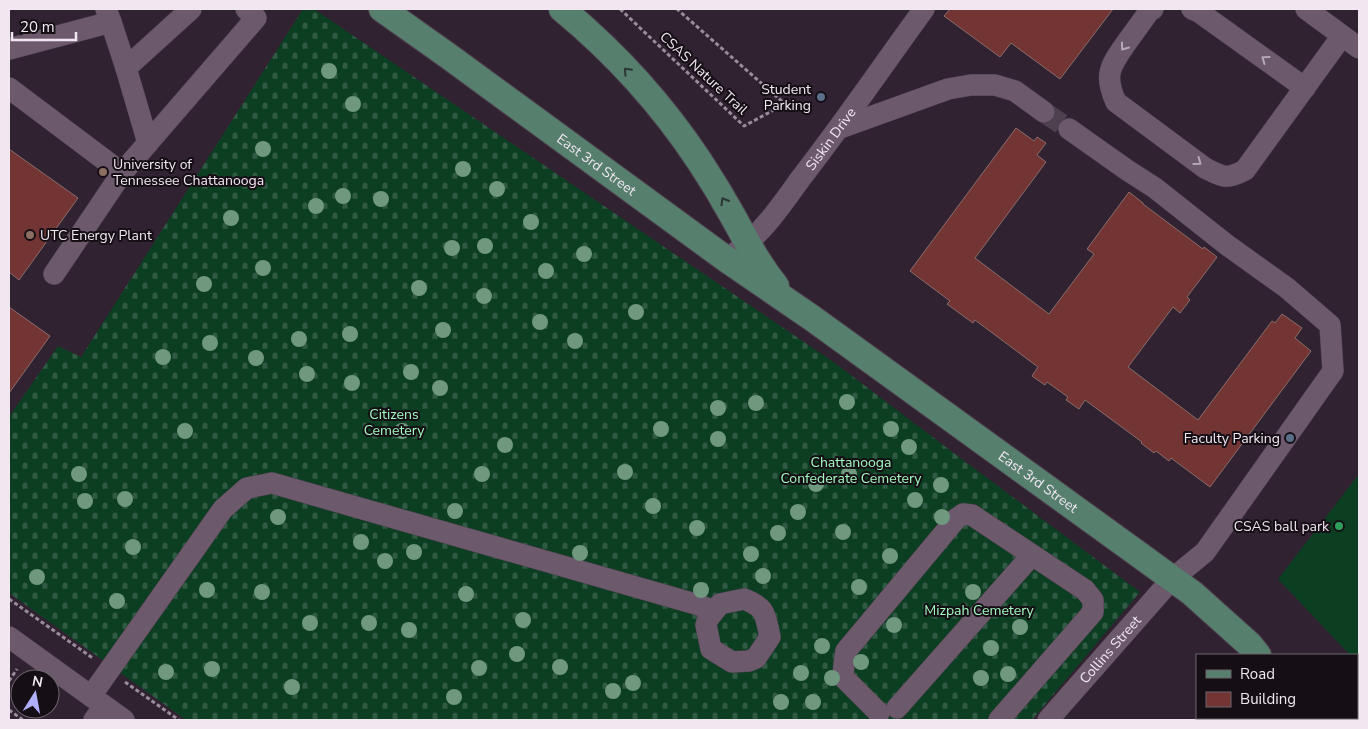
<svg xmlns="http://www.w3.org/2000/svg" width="1368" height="729" font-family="'Nunito Sans',sans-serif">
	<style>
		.cemetery { fill: url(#cemetery-stones) }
		.pitch { fill: #0c3e22 }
		.building { fill: #723534; stroke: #896d6b }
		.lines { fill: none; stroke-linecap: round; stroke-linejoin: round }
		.minor-tunnel { stroke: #4e404f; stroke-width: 21; stroke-dasharray: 21 11; stroke-linecap: butt }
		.minor-casing { stroke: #4d404d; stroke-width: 22 }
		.major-casing { stroke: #4d404d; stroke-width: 28 }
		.path { stroke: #998d9a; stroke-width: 3; stroke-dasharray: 4 2.5; stroke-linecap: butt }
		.minor { stroke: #6c5a6c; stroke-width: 21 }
		.major { stroke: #567f6e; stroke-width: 26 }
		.tree { fill: #6f987f }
		.oneway { stroke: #b5a8b5 }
		.oneway2 { stroke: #2c3634 }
		.service-dot { fill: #5c6f8a; stroke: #150e15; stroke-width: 2 }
		.education-dot { fill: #8d6e63; stroke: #150e15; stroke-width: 2 }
		.leisure-dot { fill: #2e9e5b; stroke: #150e15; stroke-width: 2 }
		.labels { text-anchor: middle; stroke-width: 4; stroke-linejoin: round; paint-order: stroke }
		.street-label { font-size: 14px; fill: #f1e7f1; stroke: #150e15 }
		.poi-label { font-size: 14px; fill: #f1e7f1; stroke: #150e15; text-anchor: end }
		.park-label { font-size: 14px; fill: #a1f9be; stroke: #150e15 }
	</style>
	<defs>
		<pattern id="cemetery-stones" width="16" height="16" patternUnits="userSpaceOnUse" patternTransform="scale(1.25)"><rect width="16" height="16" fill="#0c3e22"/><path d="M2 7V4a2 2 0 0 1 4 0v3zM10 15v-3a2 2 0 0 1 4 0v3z" fill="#305a43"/></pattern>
	</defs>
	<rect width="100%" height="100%" fill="#312232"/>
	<path class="cemetery" d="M303 9H314L835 363 955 454 1140 592 1032 720H186L9 593V417L58 346 81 357Z"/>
	<path class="pitch" d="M1359 474V665L1357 662V655H1350L1278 579Z"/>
	<path class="building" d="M950 9H1113L1060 79 1011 43 1000 57 944 16Z
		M1016 128 1034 141 1037 137 1046 143 1037 155 1046 162 975 258 1049 314 1094 254 1087 249 1129 192 1143 203V204L1203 249 1204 247 1217 257 1187 297 1190 300 1180 313 1173 307 1128 367 1198 420 1272 321 1275 323 1282 314 1302 328 1295 338 1311 351 1210 487 1171 458 1169 461 1156 451 1154 453 1141 443 1142 442 1085 400 1079 409 1066 400 1068 397 1047 382 1045 385 1032 376 1038 367 975 320 973 323 947 304 950 301 910 271Z
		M9 149 78 198 19 280 9 272Z
		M9 307 50 336 9 393Z"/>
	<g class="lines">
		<path class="minor-tunnel" d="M1044 112 1069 129"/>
		<g class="minor-casing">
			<g id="minor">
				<path d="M1153 9 1150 10C1143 20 1135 31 1127 42 1111 65 1103 74 1116 102L1205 168C1223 177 1226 180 1245 170L1342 36"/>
				<path d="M1192 9 1199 12 1305 88"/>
				<path d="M1306 9 1359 48"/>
				<path d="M9 49 111 22 106 9"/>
				<path d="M126 68 191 9"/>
				<path d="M9 88 122 173 148 143 126 68 111 22"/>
				<path d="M840 128 948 89 971 85H995L1015 91 1044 112"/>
				<path d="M148 143 256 18 246 9"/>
				<path id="s1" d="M736 252C762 234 783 203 801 178 844 123 883 65 924 9"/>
				<path d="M54 274 122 173"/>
				<path d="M744 599C767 608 765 615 770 637L756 658 749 661 732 662 711 649 706 625 708 619 720 604Z"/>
				<path d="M9 637 124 720"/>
				<path d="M91 696 223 509 247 488 272 483 699 605 714 611"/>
				<path d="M897 708 1032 555"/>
				<path d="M879 713 843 677 844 664 846 651 956 519 963 514 972 515 1085 590 1093 600V612L999 720"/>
				<path d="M94 720 104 706"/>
				<path id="s2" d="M1048 720 1172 579 1205 552 1333 371 1330 325 1287 288 1227 245 1155 188 1127 170 1069 129"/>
			</g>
		</g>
		<g class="major-casing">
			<g id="major">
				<path id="s3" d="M382 9 447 55 726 259 812 318 1192 593 1250 645 1258 655"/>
				<path d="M562 9C614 52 663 106 700 162 708 175 717 188 724 201 742 231 754 259 776 286"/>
				<path d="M1307 718 1309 720"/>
			</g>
		</g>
		<path class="path" d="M620 9 744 126 785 104 677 9
			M9 599 94 659
			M9 681 17 669
			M125 682 179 720
			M9 710 23 720"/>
		<use href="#minor" class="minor"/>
		<use href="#major" class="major"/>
	</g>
	<g class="tree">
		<circle cx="329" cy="71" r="8"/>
		<circle cx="353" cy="104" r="8"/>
		<circle cx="263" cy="149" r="8"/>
		<circle cx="463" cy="169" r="8"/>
		<circle cx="497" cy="189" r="8"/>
		<circle cx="343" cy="196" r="8"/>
		<circle cx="381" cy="199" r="8"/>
		<circle cx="316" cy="206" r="8"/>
		<circle cx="231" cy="218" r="8"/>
		<circle cx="531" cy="222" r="8"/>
		<circle cx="485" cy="246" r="8"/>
		<circle cx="452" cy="248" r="8"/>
		<circle cx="584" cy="254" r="8"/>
		<circle cx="263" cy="268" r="8"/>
		<circle cx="546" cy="271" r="8"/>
		<circle cx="204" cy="284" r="8"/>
		<circle cx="419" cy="288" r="8"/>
		<circle cx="484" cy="296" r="8"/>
		<circle cx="636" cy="312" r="8"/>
		<circle cx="540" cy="322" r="8"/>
		<circle cx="443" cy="330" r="8"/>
		<circle cx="350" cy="334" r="8"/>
		<circle cx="299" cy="339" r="8"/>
		<circle cx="575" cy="341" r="8"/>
		<circle cx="210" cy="343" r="8"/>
		<circle cx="163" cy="357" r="8"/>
		<circle cx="256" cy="358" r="8"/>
		<circle cx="411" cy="372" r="8"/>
		<circle cx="307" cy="374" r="8"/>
		<circle cx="352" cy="383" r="8"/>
		<circle cx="440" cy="388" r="8"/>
		<circle cx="847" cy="402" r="8"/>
		<circle cx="756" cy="403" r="8"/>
		<circle cx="718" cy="408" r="8"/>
		<circle cx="661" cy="429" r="8"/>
		<circle cx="891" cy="429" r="8"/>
		<circle cx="185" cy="431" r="8"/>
		<circle cx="402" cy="431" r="8"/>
		<circle cx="718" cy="439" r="8"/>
		<circle cx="505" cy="445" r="8"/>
		<circle cx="909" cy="447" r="8"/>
		<circle cx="625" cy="472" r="8"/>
		<circle cx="79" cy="474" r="8"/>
		<circle cx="482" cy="474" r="8"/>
		<circle cx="849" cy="474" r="8"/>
		<circle cx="816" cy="484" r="8"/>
		<circle cx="941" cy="485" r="8"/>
		<circle cx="125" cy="499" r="8"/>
		<circle cx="915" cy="500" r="8"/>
		<circle cx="85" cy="501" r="8"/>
		<circle cx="653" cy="506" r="8"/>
		<circle cx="455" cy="511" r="8"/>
		<circle cx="798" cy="512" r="8"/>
		<circle cx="278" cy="517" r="8"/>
		<circle cx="942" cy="517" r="8"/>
		<circle cx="697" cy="528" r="8"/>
		<circle cx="843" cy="532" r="8"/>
		<circle cx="778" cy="533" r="8"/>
		<circle cx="361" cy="542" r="8"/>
		<circle cx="133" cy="547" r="8"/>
		<circle cx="414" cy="552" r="8"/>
		<circle cx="580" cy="553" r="8"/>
		<circle cx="751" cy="554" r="8"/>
		<circle cx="890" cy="556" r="8"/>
		<circle cx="385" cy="561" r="8"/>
		<circle cx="763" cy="576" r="8"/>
		<circle cx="37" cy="577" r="8"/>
		<circle cx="859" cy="587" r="8"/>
		<circle cx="207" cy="590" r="8"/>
		<circle cx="701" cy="590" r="8"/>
		<circle cx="262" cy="592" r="8"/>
		<circle cx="973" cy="592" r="8"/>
		<circle cx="466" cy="594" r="8"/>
		<circle cx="117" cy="601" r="8"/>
		<circle cx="523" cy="620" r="8"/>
		<circle cx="310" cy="623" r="8"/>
		<circle cx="369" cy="623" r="8"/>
		<circle cx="894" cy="625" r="8"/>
		<circle cx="1020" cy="627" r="8"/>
		<circle cx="409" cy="630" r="8"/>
		<circle cx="822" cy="646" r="8"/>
		<circle cx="991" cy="648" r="8"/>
		<circle cx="517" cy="654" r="8"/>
		<circle cx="861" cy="662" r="8"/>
		<circle cx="560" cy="667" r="8"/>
		<circle cx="479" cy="668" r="8"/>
		<circle cx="212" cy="669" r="8"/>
		<circle cx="166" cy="672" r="8"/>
		<circle cx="801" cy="673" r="8"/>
		<circle cx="1008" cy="674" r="8"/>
		<circle cx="832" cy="678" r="8"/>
		<circle cx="981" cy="678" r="8"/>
		<circle cx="633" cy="683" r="8"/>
		<circle cx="292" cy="687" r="8"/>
		<circle cx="613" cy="691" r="8"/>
		<circle cx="454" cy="697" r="8"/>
		<circle cx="781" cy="702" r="8"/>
		<circle cx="813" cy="702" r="8"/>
	</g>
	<defs><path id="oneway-chevron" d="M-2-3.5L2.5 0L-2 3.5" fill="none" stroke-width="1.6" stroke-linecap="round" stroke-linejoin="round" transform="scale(1.25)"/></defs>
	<g class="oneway">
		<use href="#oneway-chevron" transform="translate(1124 47) rotate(126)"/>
		<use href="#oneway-chevron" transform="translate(1265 59) rotate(-144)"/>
		<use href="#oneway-chevron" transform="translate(1198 162) rotate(36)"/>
	</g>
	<g class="oneway2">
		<use href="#oneway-chevron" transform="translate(627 71) rotate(-133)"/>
		<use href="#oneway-chevron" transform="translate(724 201) rotate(-120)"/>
	</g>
	<g class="service-dot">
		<circle cx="821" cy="97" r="5"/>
		<circle cx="1290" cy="438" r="5"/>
	</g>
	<g class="education-dot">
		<circle cx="103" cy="172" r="5"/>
		<circle cx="30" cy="235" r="5"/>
	</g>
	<circle class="leisure-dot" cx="1339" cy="526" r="5"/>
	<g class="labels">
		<g class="street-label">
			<text transform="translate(704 73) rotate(43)" y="5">CSAS Nature Trail</text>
			<text dy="5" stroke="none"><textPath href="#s1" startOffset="148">Siskin Drive</textPath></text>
			<text dy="5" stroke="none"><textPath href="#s3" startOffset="265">East 3rd Street</textPath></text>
			<text dy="5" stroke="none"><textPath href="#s3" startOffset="809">East 3rd Street</textPath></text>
			<text dy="5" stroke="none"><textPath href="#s2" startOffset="94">Collins Street</textPath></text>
		</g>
		<g class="poi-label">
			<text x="811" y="94">Student<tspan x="811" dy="16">Parking</tspan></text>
			<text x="113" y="169" text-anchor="start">University of<tspan x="113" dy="16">Tennessee Chattanooga</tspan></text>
			<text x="40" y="240" text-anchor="start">UTC Energy Plant</text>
			<text x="1280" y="443">Faculty Parking</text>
			<text x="1329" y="531">CSAS ball park</text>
		</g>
		<g class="park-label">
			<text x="394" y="419">Citizens<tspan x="394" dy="16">Cemetery</tspan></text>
			<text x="851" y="467">Chattanooga<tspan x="851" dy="16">Confederate Cemetery</tspan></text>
			<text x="979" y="615">Mizpah Cemetery</text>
		</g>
	</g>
	<rect width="1368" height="729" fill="none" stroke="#f1e7f1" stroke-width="20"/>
	<rect x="1196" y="654" width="162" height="65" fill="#150e15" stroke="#6d656d"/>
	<rect x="1206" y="670" width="25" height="8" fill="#567f6e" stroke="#6d656d"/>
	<text x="1240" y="679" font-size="15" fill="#f1e7f1">Road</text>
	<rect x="1206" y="692" width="25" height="15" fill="#723534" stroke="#6d656d"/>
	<text x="1240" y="704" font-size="15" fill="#f1e7f1">Building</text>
	<g transform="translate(35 694) rotate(11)"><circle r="24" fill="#150e15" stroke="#6d656d"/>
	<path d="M0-4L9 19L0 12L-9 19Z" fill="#afaefa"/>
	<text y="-8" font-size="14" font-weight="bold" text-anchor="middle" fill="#f1e7f1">N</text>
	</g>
	<path d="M12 32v8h64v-8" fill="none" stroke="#f1e7f1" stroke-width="2.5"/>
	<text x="20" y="32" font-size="15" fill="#f1e7f1" stroke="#150e15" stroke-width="4" paint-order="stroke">20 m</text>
</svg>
